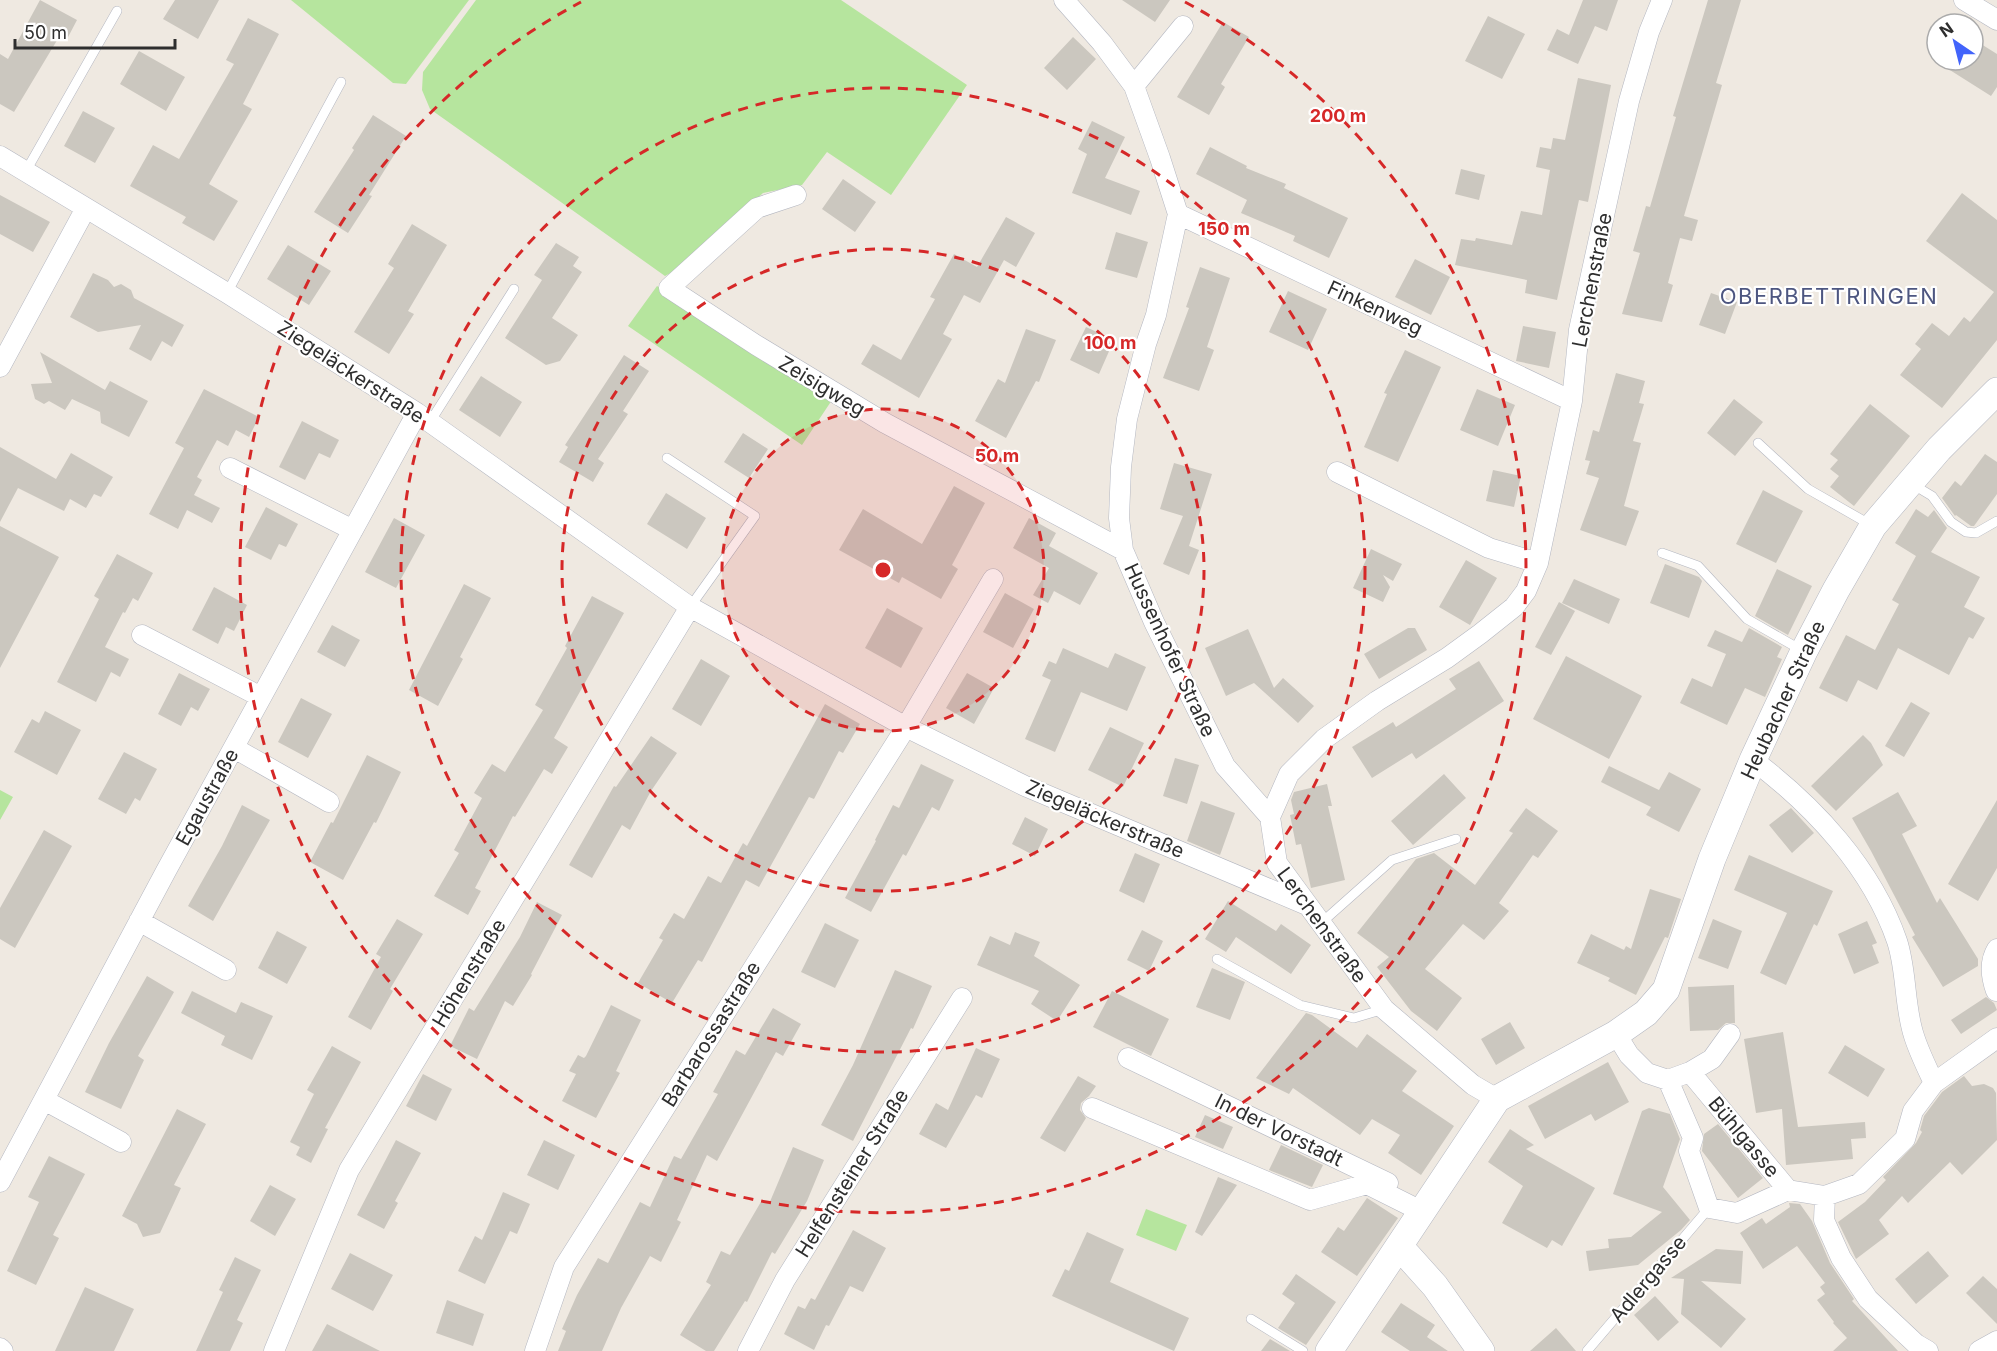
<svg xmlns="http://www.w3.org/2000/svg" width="1997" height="1351" font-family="Inter,sans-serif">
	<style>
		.green { fill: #b6e59e }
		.building { fill: #cbc7bf }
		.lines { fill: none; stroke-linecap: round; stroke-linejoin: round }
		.lane-casing { stroke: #b4b7c1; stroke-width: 10 }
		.street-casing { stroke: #b4b7c1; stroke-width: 21 }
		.secondary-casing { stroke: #b4b7c1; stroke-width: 28 }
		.lane { stroke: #fff; stroke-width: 9 }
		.street { stroke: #fff; stroke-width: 20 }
		.secondary { stroke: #fff; stroke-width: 27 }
		.ring { fill: none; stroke: #d62828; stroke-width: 3; stroke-dasharray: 10 8 }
		.labels { text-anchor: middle; stroke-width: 4.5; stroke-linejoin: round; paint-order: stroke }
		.street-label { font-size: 20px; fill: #2e2e2e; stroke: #fff }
		.quarter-label { font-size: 22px; letter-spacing: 1.5px; fill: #4d5680; stroke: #fff }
		.centre { fill: #d62828; stroke: #fff; stroke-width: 3 }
		.ring-label { font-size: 18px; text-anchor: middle; font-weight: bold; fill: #d62828; stroke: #fff; stroke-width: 4.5; stroke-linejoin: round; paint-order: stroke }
	</style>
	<rect width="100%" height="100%" fill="#efe9e1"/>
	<path class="green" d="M291 0H469L406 84 393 83Z
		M476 0H841L967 85 891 195 827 152 802 185 763 193 683 266 665 276 430 109 422 90 423 72Z
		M657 286 834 397 802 445 628 326Z
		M0 790 13 797 0 820Z
		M1146 1209 1187 1225 1176 1251 1136 1235Z"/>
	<path class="building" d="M40 0 77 20 66 41 59 37 14 112 0 104V54L8 59Z
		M175 0H219L198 39 163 19Z
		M1122 0H1170L1155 22Z
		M1583 0H1618L1607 31 1595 26 1578 64 1547 50 1557 29 1569 35Z
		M1708 0H1741L1716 83 1722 85 1684 216 1698 220 1692 241 1680 238 1668 283 1673 285 1662 322 1622 314 1640 253 1633 251 1646 206 1650 207 1676 117 1673 116Z
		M1488 16 1525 34 1502 79 1465 61Z
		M248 18 279 34 243 104 252 109 209 184 238 201 214 241 182 223 186 217 130 186 153 145 179 159 234 64 226 60Z
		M1223 22 1249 37 1221 84 1225 87 1209 115 1177 97Z
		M1073 37 1096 59 1067 90 1044 68Z
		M1973 39 1997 54V87L1991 96 1934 60H1973Z
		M139 51 185 77 166 111 120 84Z
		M1578 78 1611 85 1588 202 1579 200 1557 300 1525 293 1527 280 1455 265 1461 239 1475 241 1476 238 1512 245 1521 211 1542 215 1550 170 1536 167 1540 147 1551 149 1553 138 1565 140Z
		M83 111 115 128 95 163 64 146Z
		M373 115 406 136 369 195 372 196 348 233 314 212 354 150 352 148Z
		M1092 121 1125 137 1105 178 1140 191 1131 215 1072 193 1087 154 1078 149Z
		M1210 147 1247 166 1246 168 1286 184 1284 188 1348 218 1329 258 1293 241 1295 236 1241 213 1247 200 1196 174Z
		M1461 169 1485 175 1479 200 1455 194Z
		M843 179 876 202 855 232 822 209Z
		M1962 193 1997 220V340L1942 408 1900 375 1921 349 1915 344 1932 323 1949 336 1964 317 1970 322 1994 292 1926 241Z
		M0 195 50 222 33 252 0 234Z
		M1006 217 1035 233 1016 267 1004 260 980 303 964 295 943 334 952 339 919 398 861 364 873 344 901 360 935 299 930 297 954 254 977 267Z
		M412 224 447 245 408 311 414 314 389 354 354 332 394 268 388 264Z
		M1116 232 1148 242 1137 278 1105 269Z
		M556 243 579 257 573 266 582 272 552 318 578 335 560 361 546 365 505 338 542 280 534 275Z
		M288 245 331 271 309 305 267 279Z
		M1415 259 1450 277 1431 315 1395 297Z
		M1200 267 1230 278 1207 347 1214 350 1199 391 1163 378 1189 308 1186 307Z
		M93 273 108 280 114 287 121 284 131 290 134 298 184 325 172 347 162 341 151 361 129 349 141 325 98 332 70 317Z
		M1288 291 1327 309 1308 350 1269 332Z
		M1711 293 1737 302 1725 334 1699 325Z
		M1523 326 1556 332 1549 368 1516 361Z
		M1086 327 1114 340 1099 374 1070 360Z
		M1026 329 1056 340 1039 382 1036 381 1006 438 975 421 998 379 1005 383Z
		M1405 350 1441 367 1398 462 1364 447 1387 394 1384 393Z
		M40 352 105 390 110 381 148 401 129 437 101 423 100 412 72 399 65 410 49 401 44 404 35 399 31 384 52 383Z
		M624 355 649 371 623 411 628 414 598 459 604 463 593 482 559 462 568 447 565 445Z
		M1616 373 1645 381 1639 403 1644 404 1633 441 1641 443 1624 506 1639 511 1626 546 1580 530 1599 478 1586 474 1590 461 1585 460 1593 430 1599 432Z
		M481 376 522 402 500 437 459 410Z
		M204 389 259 417 249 437 236 430 228 446 217 440 197 477 202 480 194 495 220 508 212 523 187 510 178 529 149 514 184 448 175 443Z
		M1477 389 1515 405 1498 446 1460 430Z
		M1734 399 1763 422 1735 456 1707 433Z
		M1870 404 1910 436 1854 506 1830 487 1839 476 1830 469 1838 460 1830 454Z
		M302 421 339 440 330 458 319 453 305 480 279 467Z
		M743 433 768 449 749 478 724 462Z
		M0 447 56 479 71 453 113 477 101 497 94 494 86 508 70 499 64 511 18 488 0 522Z
		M1985 454 1997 462V494L1974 526H1971L1956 515 1955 516 1942 498 1955 481 1961 486Z
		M1174 463 1212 474 1189 546 1199 550 1189 575 1163 564 1183 516 1160 509Z
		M1493 470 1521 476 1514 507 1486 501Z
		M954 486 985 503 952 565 958 569 941 599 902 577 899 583 839 550 863 509 922 544Z
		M1763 490 1803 511 1776 563 1736 544Z
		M666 493 706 518 687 549 647 524Z
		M266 507 298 524 286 547 279 544 271 560 245 547Z
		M1916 509 1928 517 1934 510 1947 528 1931 552 1980 577 1964 607 1985 618 1973 639 1969 637 1949 675 1898 648 1877 690 1858 680 1847 702 1819 688 1846 635 1875 650 1899 604 1892 600 1916 556 1895 543Z
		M394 518 425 535 396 588 365 572Z
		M1029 518 1056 533 1049 546 1098 573 1080 605 1054 591 1048 603 1033 595 1049 568 1013 548Z
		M0 526 59 557 0 668Z
		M1371 549 1402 564 1393 581 1383 575 1390 587 1383 602 1353 588Z
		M117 554 153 573 138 601 133 598 125 613 123 612 105 647 129 659 120 677 111 672 96 702 57 682 99 599 94 596Z
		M1466 560 1497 578 1470 625 1439 607Z
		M1665 564 1699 577 1702 581 1689 618 1650 603Z
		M1777 569 1812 586 1788 635 1755 616Z
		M1574 579 1620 599 1609 624 1562 603Z
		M464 584 491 598 460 657 463 659 438 706 409 690Z
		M214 587 247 605 234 631 226 627 218 644 192 630Z
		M1005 593 1034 609 1013 648 983 632Z
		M592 596 624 613 554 738 568 747 552 774 544 769 515 817 513 816 475 888 481 891 468 915 434 896 459 853 454 850 482 798 474 793 492 764 505 772 543 710 535 705 567 648 565 646Z
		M1559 602 1575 611 1551 655 1535 647Z
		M887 608 923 628 901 668 865 648Z
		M332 625 360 640 345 667 317 652Z
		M1408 628H1415L1427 650 1379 679 1364 654Z
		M1749 628 1782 647 1777 657 1782 659 1765 697 1745 688 1727 725 1680 703 1692 678 1712 687 1726 654 1707 646 1715 630 1742 642Z
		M1248 629 1274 688 1283 678 1314 706 1298 723 1254 683 1226 696 1205 648Z
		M1063 648 1108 668 1115 653 1146 667 1127 711 1081 692 1055 752 1025 739 1051 680 1042 676 1049 661 1056 664Z
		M1566 656 1642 696 1609 759 1533 719Z
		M701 659 730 676 701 726 672 709Z
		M1479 661 1504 701 1416 759 1412 753 1372 778 1352 747 1393 722 1396 727 1456 689 1449 679Z
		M179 673 210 689 198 711 191 707 181 726 158 714Z
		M967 673 994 688 974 724 946 708Z
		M301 698 332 714 308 758 278 742Z
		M1911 702 1930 713 1904 757 1885 746Z
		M825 704 860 724 843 753 839 751 814 799 809 797 759 887 746 880 702 962 698 960 672 1003 638 983 663 940 659 938 674 913 684 919 708 876 721 883 743 843 747 846Z
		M45 711 81 730 57 775 14 752 32 719 39 723Z
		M1110 727 1144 743 1123 787 1088 770Z
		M1863 735 1871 743 1883 765 1836 811 1811 786Z
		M651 736 677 753 651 791 630 830 622 825 592 878 569 865 614 786 616 787Z
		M124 752 157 769 140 801 135 798 126 814 98 799Z
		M367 755 401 772 376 823 374 822 343 880 310 862 331 822 333 823Z
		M1175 758 1199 765 1187 804 1163 796Z
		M921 764 954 780 939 811 932 807 906 856 903 854 871 912 845 898 876 841 875 840 893 805 899 808Z
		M1609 766 1659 790 1669 772 1701 789 1679 832 1646 815 1651 807 1601 782Z
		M1444 774 1466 798 1413 845 1391 821Z
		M1327 784 1332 806H1328L1345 880 1311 888 1301 844 1296 845 1290 815 1294 814 1291 800 1294 792Z
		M1898 792 1917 826 1902 834 1937 903 1940 898 1978 959V966L1943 987 1912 937 1915 935 1871 851 1852 818Z
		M1997 800V868L1978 901 1948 884Z
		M1201 801 1235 813 1220 855 1187 841Z
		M242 805 270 820 213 921 188 906 222 846Z
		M1526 808 1558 831 1538 858 1533 855 1499 903 1509 911 1484 940 1463 924 1425 969 1462 998 1437 1031 1411 1011 1377 967 1389 957 1357 933 1416 859 1434 853 1475 885 1513 833 1509 831Z
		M1791 808 1814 833 1792 853 1769 825Z
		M1025 817 1048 829 1035 856 1012 844Z
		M44 830 72 846 15 948 0 939V908Z
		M1135 853 1160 864 1144 903 1119 891Z
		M1749 855 1833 891 1817 926 1814 924 1786 985 1760 973 1787 913 1734 890Z
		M1650 889 1681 899 1668 938 1665 937 1636 995 1608 981 1610 978 1577 963 1591 934 1624 950 1626 946 1631 949Z
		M1228 901 1276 931 1281 924 1311 945 1291 974 1236 937 1226 952 1205 939Z
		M537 902 562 915 531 974 532 975 513 1006 505 1001 477 1059 450 1046 469 1008 474 1011 520 937Z
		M397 919 423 934 390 989 393 991 371 1030 348 1017 381 957 376 954Z
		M1713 919 1742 931 1728 969 1698 958Z
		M1867 921 1877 943 1872 945 1879 963 1854 974 1838 934Z
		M825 923 859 940 835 988 801 972Z
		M1142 930 1163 941 1149 971 1127 960Z
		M277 931 307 947 287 984 258 968Z
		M1015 932 1040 942 1034 956 1080 985 1057 1021 1031 1004 1039 991 977 965 990 936 1010 945Z
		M1212 968 1245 982 1230 1020 1196 1007Z
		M895 970 932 986 913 1029 911 1028 853 1141 821 1125 853 1065Z
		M147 976 174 992 138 1056 144 1060 121 1109 85 1092 109 1043Z
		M1734 985 1735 1023H1726L1718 1030 1690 1031 1688 987Z
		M192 991 236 1013 241 1002 273 1016 252 1060 221 1045 225 1036 181 1013Z
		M1112 991 1169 1019 1151 1056 1093 1027Z
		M1986 997 1994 1003 1997 1010 1961 1034 1951 1020Z
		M611 1005 641 1020 616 1071 620 1073 596 1118 562 1101 576 1074 569 1071 578 1055 584 1058 586 1056Z
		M773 1008 801 1024 783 1056 776 1052 717 1161 707 1155 677 1220 681 1222 661 1262 650 1256 621 1308 602 1351H558L566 1331 562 1329 577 1295 598 1258 608 1263 640 1202 650 1207 674 1156 681 1159 718 1094 713 1092 736 1050 745 1055Z
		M1306 1013 1312 1015 1357 1048 1367 1034 1417 1071 1402 1091 1454 1126 1421 1175 1388 1153 1400 1135 1372 1119 1360 1135 1293 1088 1289 1094 1256 1078Z
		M1510 1022 1525 1048 1496 1065 1481 1039Z
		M1783 1032 1798 1127 1865 1122 1866 1138 1851 1139 1853 1159 1786 1165 1782 1109 1756 1113 1744 1039Z
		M1845 1045 1885 1069 1868 1097 1828 1073Z
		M332 1046 361 1062 325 1128 328 1129 311 1163 296 1155 300 1147 290 1142 314 1094 307 1090Z
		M976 1048 1000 1059 982 1098 976 1095 946 1148 919 1134 936 1103 948 1110Z
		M1608 1062 1629 1102 1595 1121 1591 1114 1545 1139 1528 1106Z
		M423 1074 452 1089 436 1121 406 1106Z
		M1078 1076 1096 1086 1089 1096 1081 1103 1080 1110 1086 1118 1065 1152 1040 1138Z
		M1964 1076 1972 1086 1984 1084 1993 1088 1996 1093 1997 1140 1962 1175 1950 1162 1908 1203 1902 1196 1879 1220 1889 1234 1856 1259 1838 1222 1865 1202 1886 1180 1883 1177 1916 1143 1922 1132 1920 1130 1924 1116 1942 1092Z
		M1649 1108 1670 1114 1680 1139 1663 1187 1690 1220 1681 1230 1638 1265 1589 1271 1586 1251 1609 1248 1608 1239 1631 1237 1662 1212 1613 1194 1642 1111Z
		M177 1109 206 1124 174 1185 181 1188 160 1233 143 1237 137 1224 122 1216Z
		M1205 1115 1233 1127 1223 1149 1195 1137Z
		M1718 1124 1763 1178 1738 1198 1702 1151 1704 1134Z
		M1510 1129 1534 1145 1526 1149 1595 1188 1562 1246 1552 1240 1547 1248 1502 1223 1523 1186 1488 1162Z
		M396 1140 421 1153 395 1201 398 1203 384 1229 357 1215Z
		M544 1140 575 1155 558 1190 527 1175Z
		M1281 1145 1323 1165 1312 1187 1269 1170Z
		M793 1147 824 1160 807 1201 775 1254 772 1252 747 1302 745 1301 714 1351H706L680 1335 711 1285 706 1282 721 1251 730 1255 762 1200 769 1204Z
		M49 1156 85 1174 53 1235 59 1238 36 1285 7 1271 39 1202 28 1197Z
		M1218 1177 1237 1185 1202 1236 1195 1232Z
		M270 1185 296 1199 275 1236 250 1221Z
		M503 1192 530 1204 517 1234 510 1231 485 1284 458 1271 475 1236 482 1240Z
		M1367 1198 1398 1218 1357 1276 1321 1252 1338 1227 1344 1231Z
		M1789 1203 1800 1204 1812 1221 1830 1263 1854 1299 1852 1301 1898 1351H1833L1847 1338 1833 1323 1834 1322 1817 1300 1825 1294 1820 1287 1825 1283 1797 1246 1763 1269 1740 1233 1762 1218 1766 1224 1790 1207Z
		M853 1230 886 1248 863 1292 850 1286 829 1326 826 1325 814 1350 784 1334 798 1306 805 1309 811 1298 815 1300Z
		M1087 1232 1124 1249 1110 1282 1189 1318 1174 1351 1052 1296 1065 1269 1069 1271Z
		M1716 1249 1743 1251 1741 1284 1701 1281 1746 1319 1721 1348 1681 1314 1684 1279 1671 1278Z
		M1928 1251 1949 1276 1916 1304 1895 1279Z
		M350 1253 393 1275 373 1311 331 1289Z
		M235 1257 261 1270 237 1320 243 1323 230 1351H196L223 1292 219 1290Z
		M1296 1274 1336 1302 1306 1345 1278 1328 1295 1303 1282 1294Z
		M1983 1276 1997 1289V1324L1966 1293Z
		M85 1287 134 1309 114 1351H55Z
		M1655 1296 1679 1322 1658 1341 1634 1315Z
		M447 1300 484 1314 473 1346 436 1333Z
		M1401 1303 1435 1325 1427 1337 1448 1351H1410L1381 1332Z
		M327 1324 380 1351H312Z
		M1556 1328 1576 1351H1530Z
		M1270 1339 1290 1351H1261Z"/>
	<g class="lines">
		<g class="lane-casing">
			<path id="lane" d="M26 171 117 11
				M227 293 341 82
				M430 422 514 289
				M1758 443 1808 489 1871 525
				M667 458 755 516 690 607
				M1912 484 1932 496 1951 522 1966 532 1976 533 1997 521
				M1662 553 1698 566 1747 619 1803 651
				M1320 924 1392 860 1456 839
				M1217 959 1300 1005 1354 1018 1384 1009
				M1251 1319 1303 1351
				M1587 1351 1709 1208"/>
		</g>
		<g class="street-casing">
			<path id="street" d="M1064 0 1102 43 1134 86 1160 158 1178 214 1156 315 1146 344 1127 419 1121 467 1119 518 1123 550 1154 622 1225 766 1270 817
				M1964 0 1997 20
				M1134 86 1183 26
				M0 156 227 293 417 413 690 607 906 727 1025 786 1307 905
				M796 195 757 208 669 288 756 345 885 423 1123 550
				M1178 214 1572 401
				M0 367 86 208
				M230 468 353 530
				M1337 472 1489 548 1538 563
				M142 635 261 697
				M234 748 329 802
				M1753 760C1814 806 1872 868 1897 941 1907 971 1904 1006 1914 1036 1919 1052 1927 1068 1934 1083
				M139 921 226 970
				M1996 991C1991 977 1989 962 1997 949
				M1616 1034 1629 1055 1647 1073 1668 1080 1690 1072 1712 1059 1730 1034
				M1128 1058 1388 1183
				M1690 1072 1788 1190 1825 1196 1859 1184 1905 1139 1913 1111 1934 1083 1997 1038
				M1668 1080 1693 1138 1689 1151 1709 1208 1737 1213 1788 1190
				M1497 1099 1473 1085 1384 1009 1277 863 1270 817 1289 774 1324 739 1377 701 1447 658 1480 634 1514 607 1526 591 1538 563 1572 401 1579 330 1629 101 1649 32 1662 0
				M44 1100 121 1142
				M1092 1108 1310 1200 1367 1184 1423 1212
				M0 1182 166 871 417 413
				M1825 1196 1824 1220 1841 1258 1868 1299 1916 1344 1928 1351
				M0 1348 3 1351
				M274 1351 349 1170 690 607
				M535 1351 564 1267 901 735 993 579
				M748 1351 785 1280 962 998
				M1979 1351 1997 1341"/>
		</g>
		<g class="secondary-casing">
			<path id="secondary" d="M1400 1247 1435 1286 1481 1351
				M1329 1351 1497 1099 1616 1034 1646 1013 1666 990 1712 859 1753 760 1804 651 1836 590 1873 526 1939 449 1997 391"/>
		</g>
		<use href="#lane" class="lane"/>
		<use href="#street" class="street"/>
		<use href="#secondary" class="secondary"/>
	</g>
	<circle cx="883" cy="570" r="161" fill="#d62828" fill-opacity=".12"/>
	<g class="ring">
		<circle cx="883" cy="570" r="161"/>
		<circle cx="883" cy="570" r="321"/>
		<circle cx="883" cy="570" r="482"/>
		<path d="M1185 2A643 643 0 1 1 581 2"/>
	</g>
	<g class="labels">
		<g class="street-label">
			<text transform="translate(1592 280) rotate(-79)" y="7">Lerchenstraße</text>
			<text transform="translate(1375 308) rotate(25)" y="7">Finkenweg</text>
			<text transform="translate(351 372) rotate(33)" y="7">Ziegeläckerstraße</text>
			<text transform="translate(822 386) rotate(31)" y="7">Zeisigweg</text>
			<text transform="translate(1170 650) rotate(65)" y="7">Hussenhofer Straße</text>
			<text transform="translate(1783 700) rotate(-65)" y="7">Heubacher Straße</text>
			<text transform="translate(207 797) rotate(-61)" y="7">Egaustraße</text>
			<text transform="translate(1105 819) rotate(23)" y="7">Ziegeläckerstraße</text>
			<text transform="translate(1322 925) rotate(54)" y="7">Lerchenstraße</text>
			<text transform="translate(469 973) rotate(-59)" y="7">Höhenstraße</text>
			<text transform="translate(711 1034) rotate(-58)" y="7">Barbarossastraße</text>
			<text transform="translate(1279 1130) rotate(26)" y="7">In der Vorstadt</text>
			<text transform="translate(1744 1137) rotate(50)" y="7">Bühlgasse</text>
			<text transform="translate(852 1173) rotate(-58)" y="7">Helfensteiner Straße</text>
			<text transform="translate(1648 1279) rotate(-50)" y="7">Adlergasse</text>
		</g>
		<g class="quarter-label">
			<text x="1829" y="304">OBERBETTRINGEN</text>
		</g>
	</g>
	<circle cx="883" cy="570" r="9" class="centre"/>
	<g class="ring-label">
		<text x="1338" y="122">200 m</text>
		<text x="1224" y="235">150 m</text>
		<text x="1110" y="349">100 m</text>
		<text x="997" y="462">50 m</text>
	</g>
	<g transform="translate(1955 42) rotate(325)"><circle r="28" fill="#ffffff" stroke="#ababab" stroke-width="1.5"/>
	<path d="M0-4.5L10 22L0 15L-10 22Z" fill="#4264fb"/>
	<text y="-9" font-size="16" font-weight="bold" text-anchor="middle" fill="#2e2e2e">N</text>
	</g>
	<path d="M15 39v9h160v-9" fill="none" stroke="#2e2e2e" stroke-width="3"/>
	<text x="24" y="39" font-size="18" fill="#2e2e2e" stroke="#ffffff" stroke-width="4.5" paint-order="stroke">50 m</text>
</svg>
